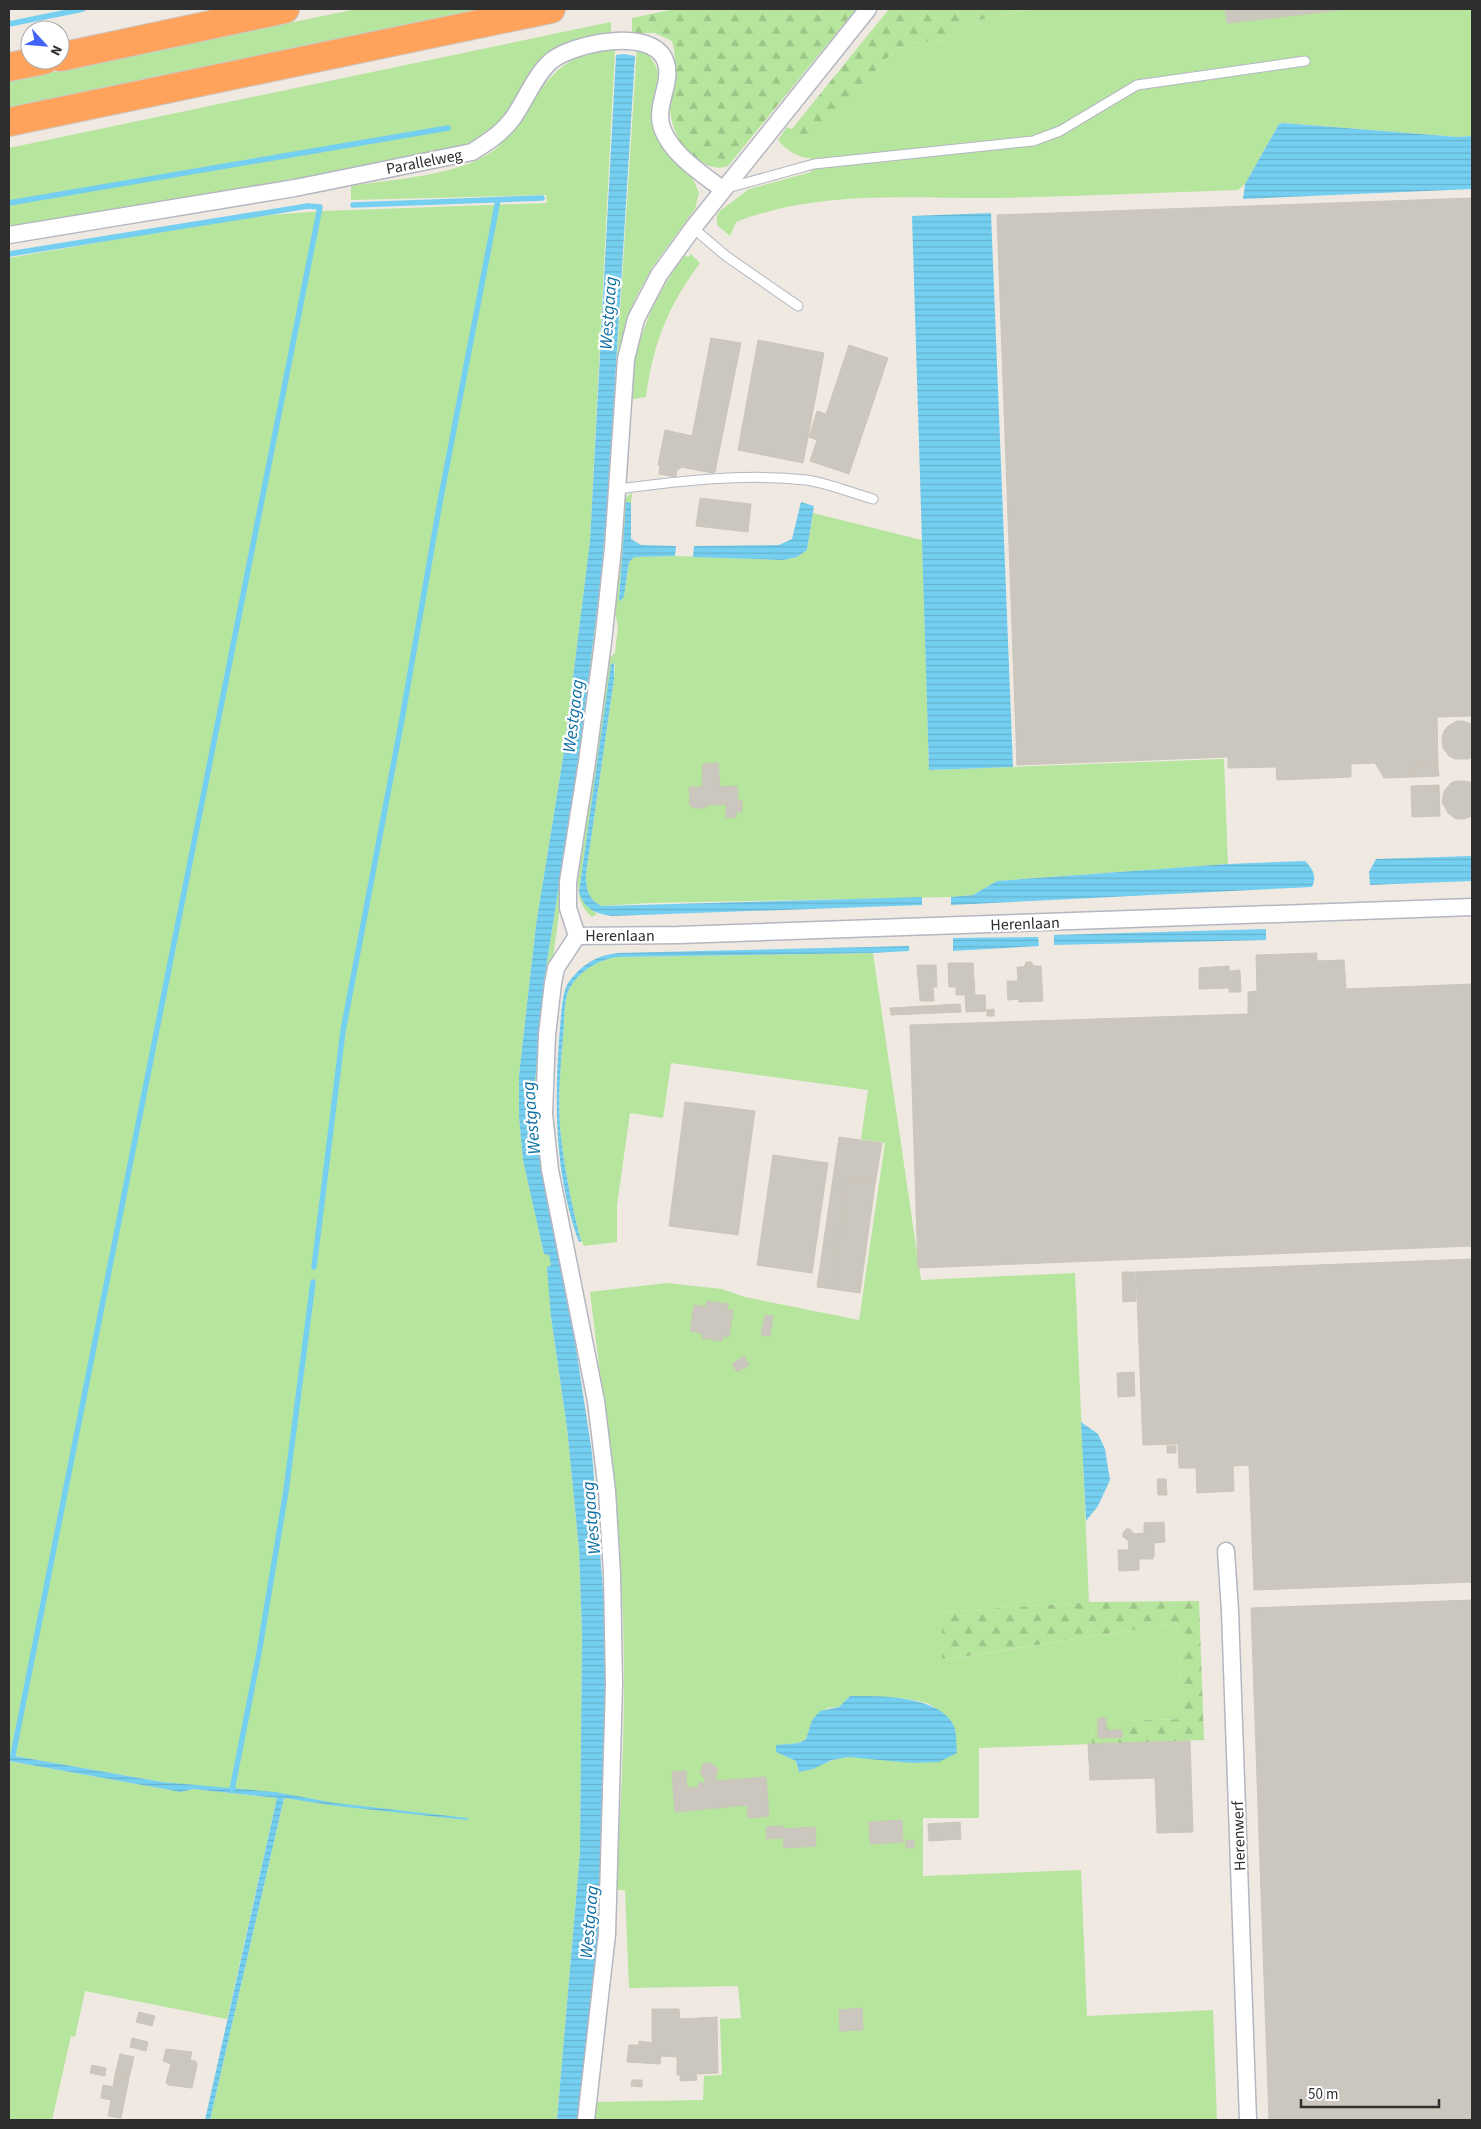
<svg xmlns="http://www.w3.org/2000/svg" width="1481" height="2129" font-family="'Source Sans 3',sans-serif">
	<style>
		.grass { fill: #b6e59e; fill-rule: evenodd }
		.forest { fill: url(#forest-firs) }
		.water { fill: url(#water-rules) }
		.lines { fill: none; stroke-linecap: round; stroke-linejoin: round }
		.stream { stroke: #75cff0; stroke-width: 5.5 }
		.building { fill: #cbc7bf; stroke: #cbc5ba }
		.service-casing { stroke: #b4b7c1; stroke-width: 11 }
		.minor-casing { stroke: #b4b7c1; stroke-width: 19 }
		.motorway-casing { stroke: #c9c9c9; stroke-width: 30 }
		.service { stroke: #fff; stroke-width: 9 }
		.minor { stroke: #fff; stroke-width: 16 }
		.motorway { stroke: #ffa35c; stroke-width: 28 }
		.labels { text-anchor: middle; stroke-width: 4.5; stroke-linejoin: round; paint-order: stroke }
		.street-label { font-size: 16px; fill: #2e2e2e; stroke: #fff }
		.water-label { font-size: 18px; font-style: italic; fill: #0d6fa3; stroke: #fff }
	</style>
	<defs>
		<pattern id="forest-firs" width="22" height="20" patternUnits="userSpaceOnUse" patternTransform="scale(1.25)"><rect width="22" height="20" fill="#b6e59e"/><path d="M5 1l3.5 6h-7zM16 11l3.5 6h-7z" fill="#9dc588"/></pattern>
		<pattern id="water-rules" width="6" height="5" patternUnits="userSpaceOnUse" patternTransform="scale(1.25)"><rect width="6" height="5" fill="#75cff0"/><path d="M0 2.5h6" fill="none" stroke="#66b2ce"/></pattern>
	</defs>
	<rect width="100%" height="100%" fill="#efe9e1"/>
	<path class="grass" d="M357 9H517L9 112V81Z
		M1031 9H1472V136L1458 137 1283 123 1279 124 1245 184 1238 190C1158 193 1079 196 999 198 911 199 820 189 736 222L730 236 717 225V215L720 211 749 189 811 172 812 159C797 157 787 151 778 140L787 127 811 137 892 53 910 43 944 40 961 30 970 22Z
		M611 22V36C593 39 566 39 551 50 536 61 520 94 508 110 498 124 485 135 471 144L334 172 9 227V148Z
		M637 47C668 65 658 88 653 118L691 174 699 193 695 209 653 266 635 299 626 320 620 355 608 544 543 1034 559 1254 544 1185 537 1136 535 1082 545 975 578 763 600 586 608 496Z
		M615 48 590 541 563 758 536 925 519 1075V1117L523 1160 544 1254 549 1255 552 1265 551 1317 567 1428 579 1549 582 1634 580 1852 557 2120H210L285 1794 162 1782 9 1755V258L245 217 323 211 547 203 546 195 351 200V186C393 179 460 176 494 150 526 125 537 77 575 59 587 54 602 51 615 48Z
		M691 254 700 263C668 306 653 343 646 397L627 400C637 338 648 308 684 255L688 257Z
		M632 493 631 503 626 502 619 600 621 601 626 585 629 562 634 557 675 556 783 560 797 557 807 550 813 513 922 540 929 770 1224 759 1228 864 997 881 973 895 951 897 649 903 602 906C588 900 586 888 586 874L614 679 615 664 612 663 579 892 587 906 597 914 592 917C579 905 578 895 578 878L576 877 604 663 615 653 618 626 612 599 622 500Z
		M873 953 921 1280 1075 1273 1089 1602 942 1612 943 1660 1177 1623 1183 1719 1091 1722 1092 1744 979 1748V1818H923V1876L1081 1870 1087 2016 1213 2010 1217 2120H594L595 2102 703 2100 704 2076 722 2075 720 2019 741 2018 738 1986 629 1988 625 1890H615C622 1800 626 1708 623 1618 618 1509 603 1400 590 1292L666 1283 722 1289 745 1297 859 1320 885 1143 861 1139 868 1090 671 1063 663 1118 630 1113 617 1205V1242L584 1246 581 1241C572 1207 565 1172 561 1137 557 1101 561 1062 564 1027 564 1017 565 993 571 986 581 970 600 959 618 957ZM850 1696C868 1696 913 1697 929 1704 939 1709 945 1716 953 1724L911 1763C891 1761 868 1756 848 1757 831 1758 816 1769 799 1772L796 1761 776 1752V1746L799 1743 806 1739 812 1720 827 1708 839 1707Z
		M9 1761 181 1792 193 1789 277 1798 227 2019 85 1991 75 2037 71 2036 52 2120H9Z"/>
	<path class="forest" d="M675 9H856L728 166C717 170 709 166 699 161 688 156 682 147 677 136 673 127 671 119 670 110 668 87 680 64 672 41L655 33H632V18Z
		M889 9H1031L970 22 961 30 944 40 910 43 892 53 811 138 791 130Z
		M1199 1601 1204 1740 1092 1744 1091 1722 1183 1719 1177 1623 942 1660V1612L1089 1602Z"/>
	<path class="water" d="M624 54 635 56 608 496 600 586 578 763 545 975 535 1082 537 1136 544 1185 572 1322 592 1453 606 1628 607 1719 602 1919 578 2120H557L580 1852 582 1634 579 1549 567 1428 551 1317 547 1267 551 1265 549 1255 544 1254 523 1160 519 1117V1075L536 925 563 758 590 541 616 55Z
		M1283 123 1458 137 1472 136V189L1243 199 1245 184 1279 124Z
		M991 213 1013 767 929 770 912 216Z
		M626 502 631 503V539L641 545 676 546 675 556 634 557 629 562 624 596 621 601 619 600Z
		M801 502 814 506 807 550 797 557 783 560 693 557 694 546 779 545 792 539Z
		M614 663V679L586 874C586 888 588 900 602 906L922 897V905L612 916C596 914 584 909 579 892L611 664Z
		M1472 856V881L1370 885 1369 872 1376 859Z
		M1305 861C1313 869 1317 876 1312 887L951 905V897L973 895 997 881 1228 864Z
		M1266 929V940L1054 945V935Z
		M1038 937 1039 946 953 951V938Z
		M909 946V951L873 953 618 957C600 959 581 970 571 986 565 993 564 1016 564 1026 561 1062 557 1101 561 1137 565 1172 572 1207 581 1241L579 1242C554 1174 554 1099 560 1028 561 1017 562 992 568 983 581 965 596 955 618 953Z
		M1081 1422 1098 1434 1105 1449 1110 1480 1098 1506 1086 1521Z
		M850 1696C879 1696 940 1695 954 1726 957 1734 956 1745 957 1753L939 1762 911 1763 848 1757 832 1760 813 1769 799 1772 796 1761 776 1752V1745L799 1743 806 1739 812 1720 820 1711 839 1707Z
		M9 1755 162 1782 275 1792 335 1803 467 1818 468 1820 337 1806 284 1798 210 2120H205L277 1798 193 1789 181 1792 9 1761Z"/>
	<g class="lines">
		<path class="stream" d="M9 24 83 9
			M9 203 448 128
			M353 205 542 198
			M9 254 308 206 320 207 13 1755
			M314 1267 343 1031 402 719 440 502 498 200
			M232 1790 259 1653 286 1491 313 1282"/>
	</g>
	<path class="building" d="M1225 9H1349L1227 23Z
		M1472 198V716L1437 717 1438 766 1414 767 1415 777 1384 778 1375 763 1351 764V777L1277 780 1276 767 1228 768V757L1017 765 997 215Z
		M711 338 741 343 715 472 712 473 681 467 680 469H677L676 477 659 474 660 465H658L665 430 692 436Z
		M758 340 824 353 803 463 738 450Z
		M849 345 888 358 849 474 810 461 817 440 809 437 817 411 826 414Z
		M700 498 751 504 748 532 696 526Z
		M1457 721H1463L1472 724V757L1468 759H1455L1449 756 1443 748 1442 738 1444 731 1448 726Z
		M718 763 720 787 737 786 738 801 742 800V812H736V817L726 818V804L706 805V808H693V805L690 806 689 787H702L703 764Z
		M1438 766 1439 776 1415 777 1414 767Z
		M1456 781H1466L1472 783V816L1464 819H1456L1448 813 1442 802 1444 791 1451 783Z
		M1439 785 1440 816 1412 817 1411 786Z
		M1317 953V961L1344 960 1346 989 1472 984V1246L918 1268 910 1025 1248 1014V992L1257 991 1256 955Z
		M1026 962H1031L1034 966H1041L1043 1001 1019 1002V999L1008 1000 1007 981H1018L1017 967H1024Z
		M948 963H973L975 995H985L986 1011 966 1012 965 995H956V987H949Z
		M917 965H936L937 987H933L934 1001H920Z
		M1229 966V971L1240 970 1241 992H1229V988L1199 989V968Z
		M960 1004 961 1012 891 1015 890 1008Z
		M994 1009V1016H987V1010Z
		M685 1102 755 1111 738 1235 669 1226Z
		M839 1137 882 1143 875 1184 847 1180 832 1289 817 1287Z
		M773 1155 828 1163 812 1273 757 1265Z
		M847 1180 875 1184 860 1293 832 1289Z
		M1472 1259V1582L1254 1590 1249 1465 1233 1466 1234 1491 1197 1493 1196 1468H1179L1178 1444 1143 1445 1136 1272Z
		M1122 1272H1135L1136 1301 1123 1302Z
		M707 1301 728 1304 727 1310H733L729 1337 723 1336 722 1341 702 1338V1333L690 1331 694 1305 706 1307Z
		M765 1315 773 1316 770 1336 761 1335Z
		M744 1356 749 1365 737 1372 732 1364Z
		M1134 1372 1135 1396 1118 1397 1117 1373Z
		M1167 1446H1176V1453H1167Z
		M1157 1479H1166L1167 1495H1158Z
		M1164 1522 1165 1542 1154 1543V1556L1153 1559H1139V1570L1119 1571 1118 1550H1129L1128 1540 1123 1537V1533L1126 1529H1130L1134 1534 1144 1533V1523Z
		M1472 1600V2120H1269L1251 1608Z
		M1098 1718H1106V1730H1122V1737L1098 1738Z
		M1190 1741 1193 1832 1157 1833 1155 1778 1090 1780 1088 1744Z
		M711 1763 718 1769 715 1781 766 1777 769 1816 748 1818 747 1805 675 1812 672 1772 686 1771 687 1788 699 1787 698 1783H705V1779L700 1772 703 1764Z
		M902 1820 903 1842 870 1844 869 1822Z
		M960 1822 961 1839 929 1841 928 1824Z
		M783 1826V1829L815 1827 816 1846 784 1848 783 1838 767 1839 766 1827Z
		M914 1840V1848H906V1841Z
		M862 2008 863 2030 840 2031 839 2010Z
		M652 2009H679L680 2019 717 2017 718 2073 696 2074 697 2080 680 2081V2075H677V2057L661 2056 660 2064 627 2062 629 2045H639V2041L652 2043Z
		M139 2012 155 2016 152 2026 136 2022Z
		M132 2038 148 2042 146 2051 130 2047Z
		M166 2049 192 2052 190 2060 196 2061 197 2065 192 2088 168 2085 166 2082 171 2064 163 2061Z
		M120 2054 134 2057 129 2078 115 2075Z
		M92 2065 106 2068 105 2076 90 2073Z
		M115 2075 129 2078 121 2118 108 2116 111 2100 101 2098 103 2085 113 2087Z
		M632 2080H642V2087L631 2086Z"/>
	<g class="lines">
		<g class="service-casing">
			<path id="service" d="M727 188 814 164 1033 141 1060 131 1137 85 1305 61
				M693 228 726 256 798 306
				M618 489C680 481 743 473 806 480 828 483 851 493 873 499"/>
		</g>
		<g class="minor-casing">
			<path id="minor" d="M9 235 295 188 472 152C488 142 502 133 513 118 525 101 535 75 551 61 573 43 651 27 665 60 674 82 654 105 662 128 671 154 701 173 722 189
				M577 936 556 968 553 983 547 1035 544 1114 550 1170 596 1401 607 1491 612 1574 614 1684 607 1934 586 2120
				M577 936 568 908V882L587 762 603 642 613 548 626 359 636 319 659 275 693 228 868 9
				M577 936 679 935 1472 907
				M1226 1551 1230 1611 1248 2120"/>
		</g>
		<g class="motorway-casing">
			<path id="motorway" d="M60 57 285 9
				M9 67 44 60
				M9 122 551 9"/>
		</g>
		<use href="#service" class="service"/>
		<use href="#minor" class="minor"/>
		<use href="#motorway" class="motorway"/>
	</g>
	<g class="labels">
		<g class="street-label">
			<text transform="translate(424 161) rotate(-11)" y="6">Parallelweg</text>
			<text transform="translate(1025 923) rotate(-2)" y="6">Herenlaan</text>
			<text x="620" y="941">Herenlaan</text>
			<text transform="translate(1238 1836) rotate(-92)" y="6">Herenwerf</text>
		</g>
		<g class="water-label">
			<text transform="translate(608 313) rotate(-86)" y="6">Westgaag</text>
			<text transform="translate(573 716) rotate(-83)" y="6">Westgaag</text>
			<text transform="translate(531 1118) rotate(-95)" y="6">Westgaag</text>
			<text transform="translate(591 1518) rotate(-95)" y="6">Westgaag</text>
			<text transform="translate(589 1922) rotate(-85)" y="6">Westgaag</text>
		</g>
	</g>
	<rect width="1481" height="2129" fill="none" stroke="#2e2e2e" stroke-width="20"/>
	<g transform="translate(45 45) rotate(116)"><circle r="24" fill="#ffffff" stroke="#ababab"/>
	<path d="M0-4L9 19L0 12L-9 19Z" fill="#4264fb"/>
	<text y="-8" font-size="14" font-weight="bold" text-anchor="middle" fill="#2e2e2e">N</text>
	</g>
	<path d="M1301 2099v8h138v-8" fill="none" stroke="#2e2e2e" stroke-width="2.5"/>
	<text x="1308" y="2099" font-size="15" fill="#2e2e2e" stroke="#ffffff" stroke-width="4" paint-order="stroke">50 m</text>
</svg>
